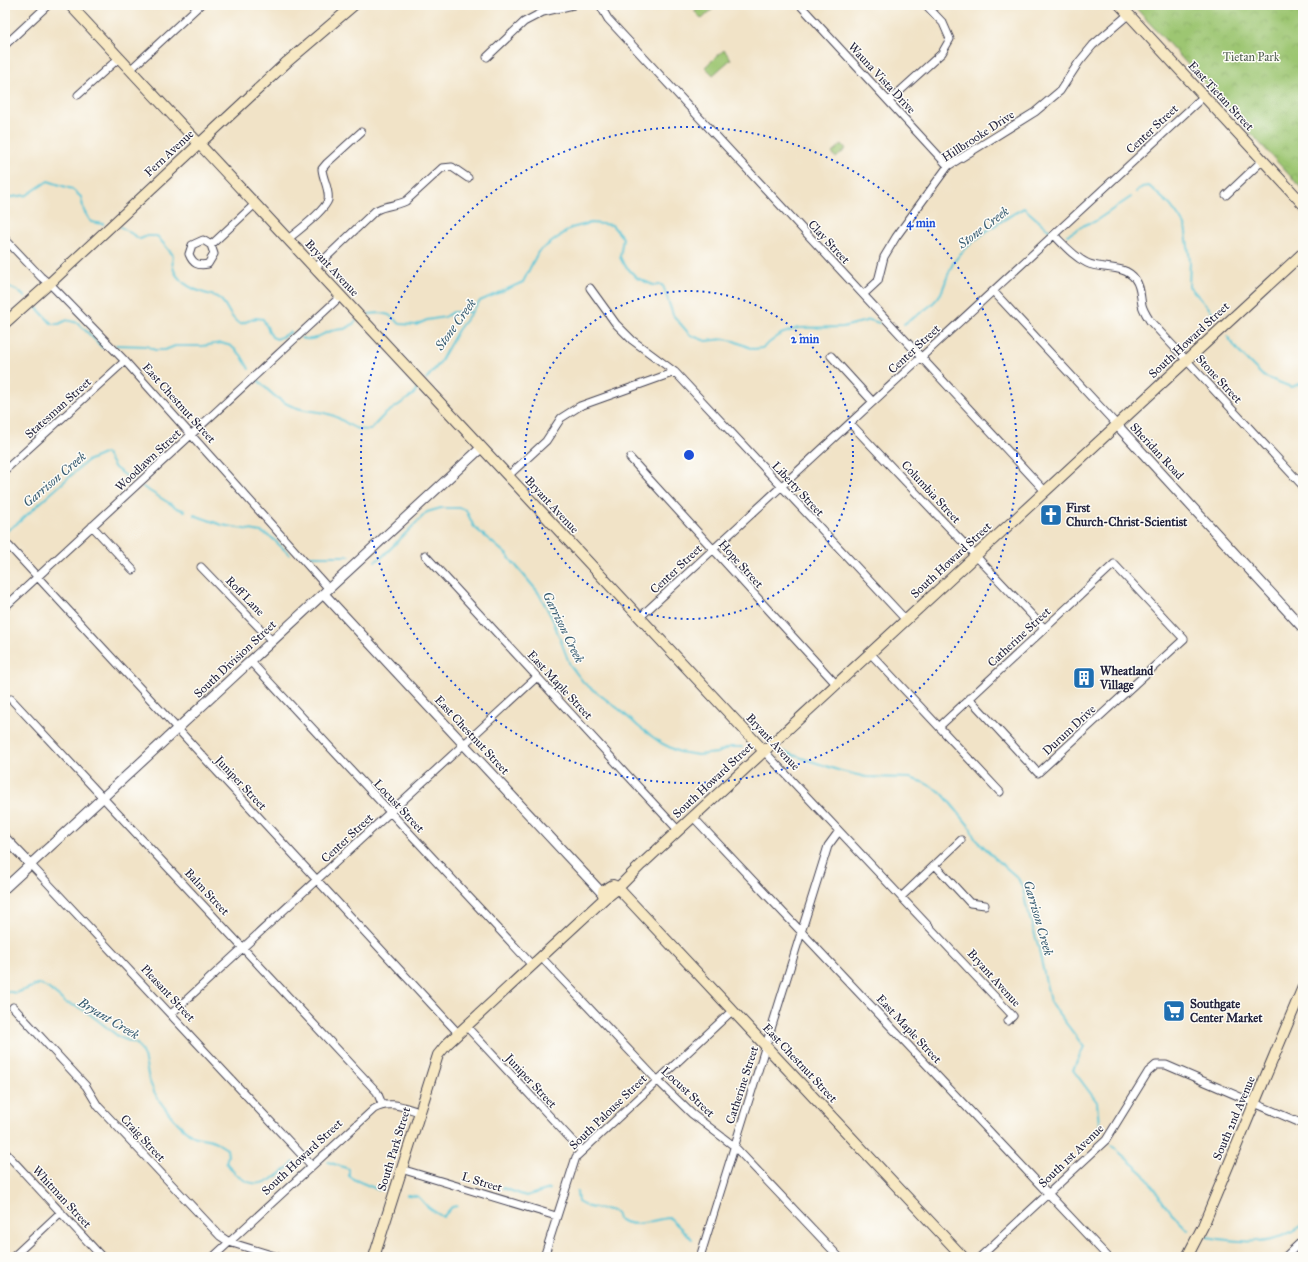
<svg xmlns="http://www.w3.org/2000/svg" width="1308" height="1262" font-family="'IM FELL Great Primer',serif">
	<style>
		.grass { fill: #9dc672; stroke: #607456 }
		.park { fill: url(#park-crowns); stroke: #607456 }
		.lines { fill: none; stroke-linecap: round; stroke-linejoin: round }
		.stream { stroke: #5bc5d6; stroke-width: 2 }
		.minor-casing { stroke: #413f50; stroke-width: 9 }
		.tertiary-casing { stroke: #413f50; stroke-width: 11 }
		.secondary-casing { stroke: #413f50; stroke-width: 12 }
		.minor { stroke: #fff; stroke-width: 7 }
		.tertiary { stroke: #fff; stroke-width: 9 }
		.secondary { stroke: #f7e8c3; stroke-width: 10 }
		.ring { fill: none; stroke: #1d4ed8; stroke-width: 2; stroke-dasharray: 2 4 }
		.labels { text-anchor: middle; stroke-width: 3; stroke-linejoin: round; paint-order: stroke }
		.park-label { font-size: 12px; fill: #4d5b4e; stroke: #fdfcf7 }
		.street-label { font-size: 12px; fill: #22223b; stroke: #fdfcf7 }
		.poi-label { font-size: 12px; font-weight: bold; fill: #22223b; stroke: #fdfcf7; text-anchor: start }
		.water-label { font-size: 13px; font-style: italic; fill: #365b71; stroke: #fdfcf7 }
		.centre { fill: #1d4ed8; stroke: #fdfcf7; stroke-width: 2 }
		.ring-label { font-size: 12px; text-anchor: middle; font-weight: bold; fill: #1d4ed8; stroke: #fdfcf7; stroke-width: 3; stroke-linejoin: round; paint-order: stroke }
	</style>
	<defs>
		<pattern id="park-crowns" width="20" height="18" patternUnits="userSpaceOnUse"><rect width="20" height="18" fill="#9dc672"/><path d="M2 6a3 3 0 1 1 6 0M12 15a3 3 0 1 1 6 0" fill="none" stroke="#87aa64"/></pattern>
	</defs>
	<rect width="100%" height="100%" fill="#fdfcf7"/>
	<filter id="ink" filterUnits="userSpaceOnUse"><feTurbulence type="fractalNoise" baseFrequency=".025" numOctaves="2"/><feDisplacementMap in="SourceGraphic" scale="8" xChannelSelector="R" yChannelSelector="G"/><feConvolveMatrix kernelMatrix="1 2 1 2 8 2 1 2 1" color-interpolation-filters="sRGB"/></filter>
	<filter id="wash" filterUnits="userSpaceOnUse"><feTurbulence type="fractalNoise" baseFrequency=".012" numOctaves="4" result="noise"/><feDisplacementMap in="SourceGraphic" scale="16" xChannelSelector="R" yChannelSelector="G"/><feGaussianBlur stdDeviation="0.9" result="paint"/><feColorMatrix in="noise" values="0 0 0 0 0 0 0 0 0 0 0 0 0 0 0 0 0 1.4 0 .05"/><feComposite in="paint" operator="in"/></filter>
	<g filter="url(#wash)">
		<rect width="100%" height="100%" fill="#f1e3c7"/>
		<path class="grass" d="M701 5H717L702 19 694 11Z
			M724 50 731 59 713 75 705 67Z
			M842 144 846 149 836 158 832 153Z"/>
		<path class="park" d="M1133 5H1303V190Z"/>
		<g class="lines">
			<path class="stream" d="M1136 192 1142 187 1149 186 1170 205 1185 225 1190 261 1189 286 1216 316
				M5 198 27 195 48 181 72 189 81 197 84 211 91 222 103 224
				M121 227 140 239 147 236H157L173 255C169 276 186 287 204 293 211 295 216 295 221 300 229 308 229 318 240 324L256 318 263 319 272 337 277 339 291 332
				M1067 235C1077 232 1082 223 1094 222L1131 197
				M5 285 18 291 25 297
				M37 308 52 324H59L67 320 78 323 103 348
				M369 314 381 313 389 315 400 324 416 325 427 320 445 317 453 312H471
				M904 324C915 316 934 306 941 293 946 283 948 271 954 262 970 239 1000 221 1024 208L1050 231
				M1228 337 1238 351 1263 376 1291 387 1303 383
				M301 338C316 342 318 335 331 331 343 328 345 332 356 321
				M116 345 147 346 155 350H165L175 346H202L221 343 231 346 241 355 249 369
				M426 379 439 364 458 330 480 301 523 282 538 252 571 228 591 223 612 225 623 238 620 257 623 263 637 278 653 285H662L664 288 673 315 690 335 706 341 724 339 734 341 753 349 762 348 781 334 798 328 843 327 870 320 879 323
				M258 380C270 393 283 405 301 409 312 412 322 411 334 416 348 422 352 431 370 430L384 415 413 395 417 389
				M143 487 177 508 185 511
				M194 515 222 525 261 532 271 537 290 555
				M5 532 19 522 87 461 106 453 115 468 132 480
				M307 556H350
				M375 561 381 558 427 512 441 508H460L466 510 474 527 506 554 538 592 552 618 570 665 584 683 620 710 639 727 661 743 679 752 698 755 717 753 730 747H742
				M781 751 841 771 866 777 910 778 925 783 942 793 970 827 974 837 995 858 1018 878 1023 889 1026 905 1038 945 1050 1002 1084 1047 1073 1070 1097 1102 1099 1124 1102 1128
				M5 991 16 993 40 984 49 989 66 1003 78 1007 91 1015 119 1037 137 1044C148 1057 145 1073 152 1087 157 1101 182 1131 196 1137 202 1139 209 1138 214 1141 218 1143 223 1147 227 1149L228 1156 226 1162C248 1195 270 1186 294 1162
				M1111 1145 1144 1174 1170 1212 1188 1230
				M328 1162 349 1169V1176L353 1179 379 1190
				M503 1188 526 1196 550 1189
				M577 1191 578 1202C593 1212 603 1206 616 1212L618 1219C638 1230 649 1219 670 1218L692 1239
				M407 1195C423 1196 418 1198 428 1207 433 1211 438 1214 443 1217L452 1207 457 1206
				M1207 1237C1241 1243 1274 1246 1303 1225"/>
		</g>
	</g>
	<g filter="url(#ink)">
		<g class="lines">
			<g class="minor-casing">
				<path id="minor" d="M600 5 608 19 1045 491
					M800 5 948 166
					M5 45 48 5
					M487 57 524 22 543 12 573 5
					M130 70 200 5
					M78 95 119 58
					M889 101 942 53 950 39 943 23 926 5
					M1226 195 1263 160
					M1054 235C1064 245 1073 256 1087 263 1101 270 1125 264 1135 279 1141 287 1140 295 1142 305 1143 310 1147 316 1150 321L1303 486
					M5 239 41 277 53 287 125 361 329 589
					M288 239C297 232 325 210 328 200 330 190 323 180 322 169L327 163 361 132
					M211 245 214 254 208 264C198 266 193 264 189 254L192 245 203 240 211 245 255 204
					M315 268 375 211C384 205 396 206 406 201L442 168 452 167 468 178
					M590 288 616 324 632 340 675 372 906 620
					M993 291 1117 425
					M864 294 878 281 884 257 896 237 948 166 1035 112 1060 91 1079 62 1093 45 1129 14
					M831 356 873 402
					M850 423 1044 628
					M630 458 836 684
					M5 470 125 361
					M508 476 546 441 561 418 580 406 675 372
					M92 526 133 570
					M9 546 458 1033
					M425 555 678 830
					M201 567 272 641
					M5 607 341 296
					M639 618 1204 96
					M870 653 1000 792
					M250 661 532 965
					M11 699 377 1092 382 1104
					M940 726 1114 564 1184 639 1038 773 969 698
					M764 751 1013 1016 1008 1021
					M693 817 1108 1257
					M30 864 312 1166
					M935 865 970 903 985 905
					M901 897 961 840
					M541 957 657 1080 692 1114 734 1146 839 1257
					M13 1007 86 1086 98 1106 220 1236 229 1242 278 1257
					M171 1014 537 677
					M466 1026 581 1150
					M5 1152 102 1257
					M401 1169 556 1216
					M13 1257 61 1212
					M213 1257 374 1109C389 1100 403 1107 419 1112
					M544 1257 576 1157 733 1010
					M700 1257 828 846 839 831
					M980 1257 1106 1140 1148 1072 1156 1065H1166L1303 1124
					M1285 1257 1303 1240"/>
			</g>
			<g class="tertiary-casing">
				<path id="tertiary" d="M1117 425 1303 628
					M324 594 602 893
					M5 838 30 864
					M5 888 481 448"/>
			</g>
			<g class="secondary-casing">
				<path id="secondary" d="M70 5 764 751
					M1120 5 1303 204
					M5 323 49 284 287 62 354 5
					M374 1257 438 1055 447 1044 606 897
					M963 1257 617 887 613 885 603 891V895L606 897C612 896 635 870 642 864L1303 253
					M1187 1257 1203 1226 1303 987"/>
			</g>
			<use href="#minor" class="minor"/>
			<use href="#tertiary" class="tertiary"/>
			<use href="#secondary" class="secondary"/>
		</g>
	</g>
	<g class="ring">
		<circle cx="689" cy="455" r="164"/>
		<circle cx="689" cy="455" r="328"/>
	</g>
	<defs>
		<g id="church-square" transform="scale(1.15)"><rect x="-9" y="-9" width="18" height="18" rx="4" fill="#1f6fb2" stroke="#fdfcf7"/><path d="M-1.2-6h2.4v3.5h3.3v2.4h-3.3V6h-2.4V-.1h-3.3v-2.4h3.3Z" fill="#fff"/></g>
		<g id="building-square" transform="scale(1.15)"><rect x="-9" y="-9" width="18" height="18" rx="4" fill="#1f6fb2" stroke="#fdfcf7"/><path d="M-4-6H4V6H1V3H-1V6H-4ZM-2.5-4.3h1.7v1.8h-1.7ZM.8-4.3h1.7v1.8H.8ZM-2.5-1h1.7V.8h-1.7ZM.8-1h1.7V.8H.8Z" fill="#fff"/></g>
		<g id="supermarket-square" transform="scale(1.15)"><rect x="-9" y="-9" width="18" height="18" rx="4" fill="#1f6fb2" stroke="#fdfcf7"/><path d="M-6-5.5h2.5l.6 2H6L4.5 2H-2.5L-4.4-4H-6ZM-1.5 3.2a1.3 1.3 0 1 0 .1 0ZM3 3.2a1.3 1.3 0 1 0 .1 0Z" fill="#fff"/></g>
	</defs>
	<g fill-rule="evenodd">
		<use href="#church-square" x="1051" y="515"/>
		<use href="#building-square" x="1084" y="678"/>
		<use href="#supermarket-square" x="1174" y="1011"/>
	</g>
	<g class="labels">
		<g class="park-label">
			<text x="1251" y="61">Tietan Park</text>
		</g>
		<g class="street-label">
			<text transform="translate(882 78) rotate(47)" y="4">Wauna Vista Drive</text>
			<text transform="translate(1221 96) rotate(47)" y="4">East Tietan Street</text>
			<text transform="translate(1152 129) rotate(-43)" y="4">Center Street</text>
			<text transform="translate(978 136) rotate(-33)" y="4">Hillbrooke Drive</text>
			<text transform="translate(169 153) rotate(-43)" y="4">Fern Avenue</text>
			<text transform="translate(829 242) rotate(47)" y="4">Clay Street</text>
			<text transform="translate(332 268) rotate(47)" y="4">Bryant Avenue</text>
			<text transform="translate(1189 340) rotate(-43)" y="4">South Howard Street</text>
			<text transform="translate(914 349) rotate(-43)" y="4">Center Street</text>
			<text transform="translate(1219 379) rotate(47)" y="4">Stone Street</text>
			<text transform="translate(179 403) rotate(48)" y="4">East Chestnut Street</text>
			<text transform="translate(58 408) rotate(-42)" y="4">Statesman Street</text>
			<text transform="translate(1157 451) rotate(47)" y="4">Sheridan Road</text>
			<text transform="translate(148 460) rotate(-43)" y="4">Woodlawn Street</text>
			<text transform="translate(798 489) rotate(47)" y="4">Liberty Street</text>
			<text transform="translate(931 492) rotate(47)" y="4">Columbia Street</text>
			<text transform="translate(552 505) rotate(47)" y="4">Bryant Avenue</text>
			<text transform="translate(951 560) rotate(-43)" y="4">South Howard Street</text>
			<text transform="translate(741 564) rotate(48)" y="4">Hope Street</text>
			<text transform="translate(676 569) rotate(-43)" y="4">Center Street</text>
			<text transform="translate(245 596) rotate(46)" y="4">Roff Lane</text>
			<text transform="translate(1019 637) rotate(-43)" y="4">Catherine Street</text>
			<text transform="translate(235 659) rotate(-43)" y="4">South Division Street</text>
			<text transform="translate(560 685) rotate(47)" y="4">East Maple Street</text>
			<text transform="translate(1069 730) rotate(-43)" y="4">Durum Drive</text>
			<text transform="translate(472 735) rotate(47)" y="4">East Chestnut Street</text>
			<text transform="translate(773 742) rotate(47)" y="4">Bryant Avenue</text>
			<text transform="translate(713 780) rotate(-43)" y="4">South Howard Street</text>
			<text transform="translate(241 783) rotate(47)" y="4">Juniper Street</text>
			<text transform="translate(399 806) rotate(47)" y="4">Locust Street</text>
			<text transform="translate(347 838) rotate(-43)" y="4">Center Street</text>
			<text transform="translate(207 892) rotate(47)" y="4">Balm Street</text>
			<text transform="translate(994 978) rotate(48)" y="4">Bryant Avenue</text>
			<text transform="translate(168 993) rotate(47)" y="4">Pleasant Street</text>
			<text transform="translate(909 1029) rotate(47)" y="4">East Maple Street</text>
			<text transform="translate(800 1063) rotate(47)" y="4">East Chestnut Street</text>
			<text transform="translate(531 1081) rotate(47)" y="4">Juniper Street</text>
			<text transform="translate(742 1085) rotate(-72)" y="4">Catherine Street</text>
			<text transform="translate(688 1092) rotate(43)" y="4">Locust Street</text>
			<text transform="translate(608 1112) rotate(-44)" y="4">South Palouse Street</text>
			<text transform="translate(1234 1118) rotate(-67)" y="4">South 2nd Avenue</text>
			<text transform="translate(143 1138) rotate(47)" y="4">Craig Street</text>
			<text transform="translate(394 1149) rotate(-73)" y="4">South Park Street</text>
			<text transform="translate(1071 1156) rotate(-44)" y="4">South 1st Avenue</text>
			<text transform="translate(302 1157) rotate(-43)" y="4">South Howard Street</text>
			<text transform="translate(482 1182) rotate(17)" y="4">L Street</text>
			<text transform="translate(62 1197) rotate(47)" y="4">Whitman Street</text>
		</g>
		<g class="poi-label">
			<text x="1066" y="512">First<tspan x="1066" dy="14">Church-Christ-Scientist</tspan></text>
			<text x="1100" y="675">Wheatland<tspan x="1100" dy="14">Village</tspan></text>
			<text x="1190" y="1008">Southgate<tspan x="1190" dy="14">Center Market</tspan></text>
		</g>
		<g class="water-label">
			<text transform="translate(983 227) rotate(-37)" y="5">Stone Creek</text>
			<text transform="translate(455 324) rotate(-54)" y="5">Stone Creek</text>
			<text transform="translate(54 479) rotate(-40)" y="5">Garrison Creek</text>
			<text transform="translate(564 627) rotate(64)" y="5">Garrison Creek</text>
			<text transform="translate(1039 918) rotate(74)" y="5">Garrison Creek</text>
			<text transform="translate(109 1018) rotate(31)" y="5">Bryant Creek</text>
		</g>
	</g>
	<circle cx="689" cy="455" r="6" class="centre"/>
	<g class="ring-label">
		<text x="921" y="227">4 min</text>
		<text x="805" y="343">2 min</text>
	</g>
	<rect width="1308" height="1262" fill="none" stroke="#fdfcf7" stroke-width="20"/>
</svg>
